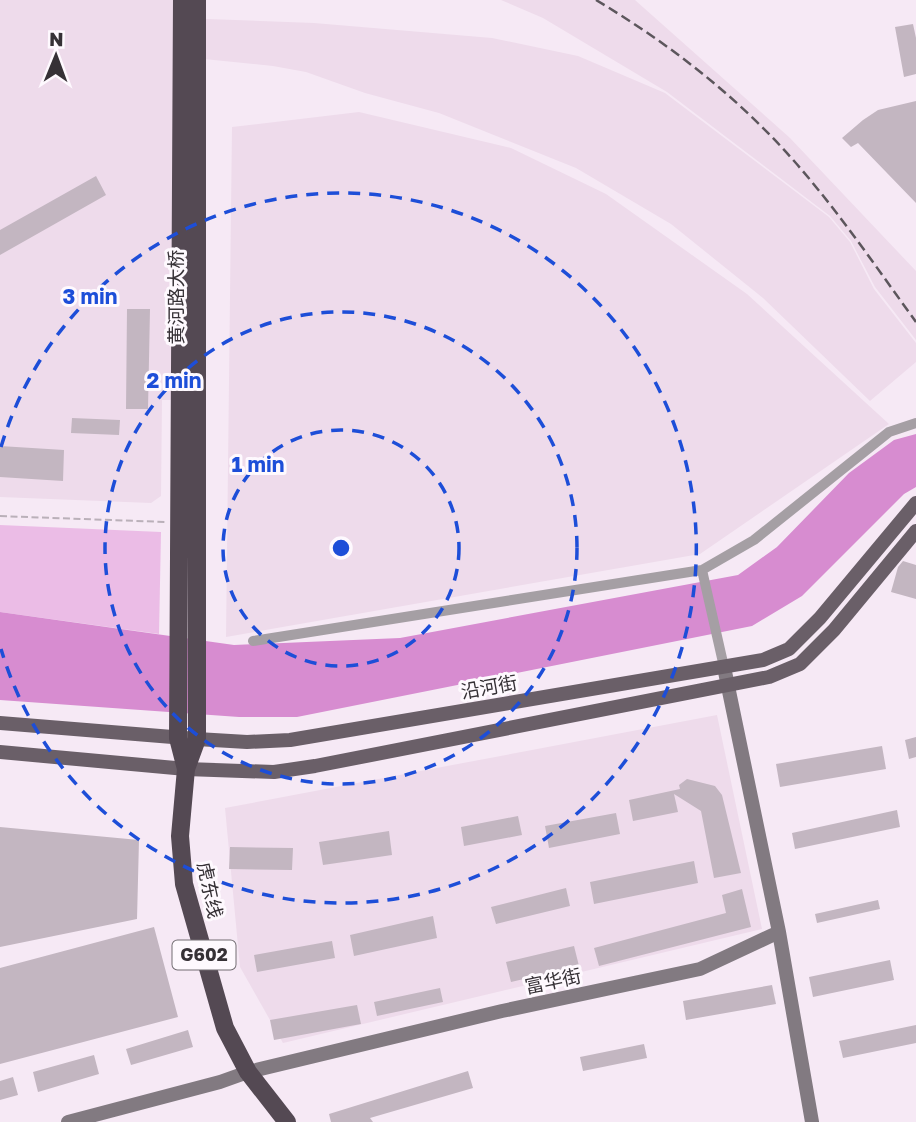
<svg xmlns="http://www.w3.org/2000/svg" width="916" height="1122" font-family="'Golos Text','Noto Sans SC',sans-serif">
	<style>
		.built { fill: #eedbeb }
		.green { fill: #ebbce6 }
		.water { fill: #d78cd0 }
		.building { fill: #c3b6c1 }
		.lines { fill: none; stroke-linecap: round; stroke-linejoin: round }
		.path { stroke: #bab0b9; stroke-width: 2; stroke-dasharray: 7 3.5; stroke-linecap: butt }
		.street { stroke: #a59fa4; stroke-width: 10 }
		.secondary { stroke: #827a81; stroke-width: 14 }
		.primary { stroke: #6a5f68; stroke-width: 14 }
		.highway { stroke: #544953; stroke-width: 18 }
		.rail { stroke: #5c565c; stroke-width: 2.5; stroke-dasharray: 10 5; stroke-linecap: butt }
		.ring { fill: none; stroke: #1d4ed8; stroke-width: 3.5; stroke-dasharray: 12 9 }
		.labels { text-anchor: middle; stroke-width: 6; stroke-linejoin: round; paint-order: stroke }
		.shield { fill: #fef9fe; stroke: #726d72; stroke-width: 2 }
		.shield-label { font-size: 18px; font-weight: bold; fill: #363136 }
		.street-label { font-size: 19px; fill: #363136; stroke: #fef9fe }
		.centre { fill: #1d4ed8; stroke: #fef9fe; stroke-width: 3.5 }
		.ring-label { font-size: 21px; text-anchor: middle; font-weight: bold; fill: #1d4ed8; stroke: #fef9fe; stroke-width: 6; stroke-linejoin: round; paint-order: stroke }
	</style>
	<rect width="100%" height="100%" fill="#f6e9f5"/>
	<path class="built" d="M0 0H180V18L314 23 492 38 578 56 665 93 829 217 850 242 874 289 916 343V362L870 401 763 298 671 224 576 168 439 113 365 93 306 72 273 66 204 59 177 400H162L161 496 151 503 0 497Z
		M501 0H635L790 138 916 271V340L875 287 851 241 830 216 667 92 543 18Z
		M359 112 511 148 606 194 747 294 889 424 700 554 226 637 232 127Z
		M717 715 762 929 283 1043 240 967 225 808Z"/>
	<path class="green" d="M0 525 161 532 159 634 0 612Z"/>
	<path class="water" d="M916 434V487L904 494 802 596 752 626 297 717H239L0 700V612L234 645 400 638 738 575 777 547 849 473 894 440Z"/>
	<path class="building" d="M913 24 916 38V74L904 77 895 27Z
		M916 101V203L858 143 851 147 842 138 863 120 878 110Z
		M96 176 106 195 0 255V230Z
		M127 309H150L148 409H126Z
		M72 418 120 420 119 435 71 433Z
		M0 446 64 450 63 481 0 477Z
		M903 561 916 565V599L891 592 898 567Z
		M916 737V757L909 759 905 740Z
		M882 746 886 769 780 787 776 764Z
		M687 779 715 786 722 795 741 873 714 878 701 811 674 794 678 812 633 821 629 800 680 789 679 785Z
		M897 810 900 827 795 849 792 833Z
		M616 813 620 834 549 848 545 826Z
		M518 816 522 835 464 846 461 827Z
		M0 827 139 840 137 919 0 947Z
		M389 831 392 855 323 865 319 842Z
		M230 847 293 848 292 870 229 869Z
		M694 861 698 883 594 904 590 882Z
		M566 888 570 906 496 924 491 907Z
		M742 889 751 927 599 966 594 948 726 913 722 895Z
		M878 900 880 909 817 923 815 914Z
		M433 916 437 938 354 956 350 935Z
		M154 927 178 1017 0 1064V968Z
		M332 941 335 958 257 972 254 955Z
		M574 946 579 966 511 982 506 962Z
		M890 960 894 980 813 997 809 977Z
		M772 985 776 1004 686 1020 683 1001Z
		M440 988 443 1002 377 1016 374 1002Z
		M357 1005 361 1024 274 1040 270 1020Z
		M916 1025V1043L843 1058 839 1041Z
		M188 1030 193 1047 131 1065 126 1049Z
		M644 1044 647 1058 583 1071 580 1057Z
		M94 1055 99 1074 38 1092 33 1072Z
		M468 1071 473 1088 370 1118 373 1122H331L329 1114Z
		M13 1077 18 1095 0 1100V1081Z"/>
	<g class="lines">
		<path class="path" d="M0 516 165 522"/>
		<path class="street" d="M702 570 724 667
			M253 641 702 570 754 540 889 432 916 423"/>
		<path class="secondary" d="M779 932 812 1122
			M68 1122 220 1082 248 1072 502 1011 700 969 779 932 724 667"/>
		<path class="primary" d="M0 723 197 739 247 742 290 740 763 660 789 649 820 618 916 503
			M0 752 186 769 274 772 315 766 769 677 800 664 834 630 916 531"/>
		<path class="highway" d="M182 0 178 738 186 769 197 739V0
			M186 769 180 836 184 884 225 1028 248 1072 287 1122"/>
		<path class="rail" d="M596 0C673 46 743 101 801 169 843 218 879 271 916 322"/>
	</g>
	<g class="ring">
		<circle cx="341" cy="548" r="118"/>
		<circle cx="341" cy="548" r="236"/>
		<path d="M1 447A355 355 0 1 1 1 649"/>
	</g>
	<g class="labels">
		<rect class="shield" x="172.5" y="940.5" width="63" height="29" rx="5"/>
		<g class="shield-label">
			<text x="204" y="961">G602</text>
		</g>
		<g class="street-label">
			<text transform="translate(176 297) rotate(-90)" y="7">黄河路大桥</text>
			<text transform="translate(489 687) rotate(-10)" y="7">沿河街</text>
			<text transform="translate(210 890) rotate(78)" y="7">虎东线</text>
			<text transform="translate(553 981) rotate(-12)" y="7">富华街</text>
		</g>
	</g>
	<circle cx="341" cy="548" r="10" class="centre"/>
	<g class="ring-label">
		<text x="90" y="304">3 min</text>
		<text x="174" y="388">2 min</text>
		<text x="258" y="472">1 min</text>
	</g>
	<g transform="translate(56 56) rotate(1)" stroke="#fef9fe" stroke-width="5" paint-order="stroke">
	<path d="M0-5L12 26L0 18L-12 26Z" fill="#363136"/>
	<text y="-10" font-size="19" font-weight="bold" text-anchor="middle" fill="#363136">N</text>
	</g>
</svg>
